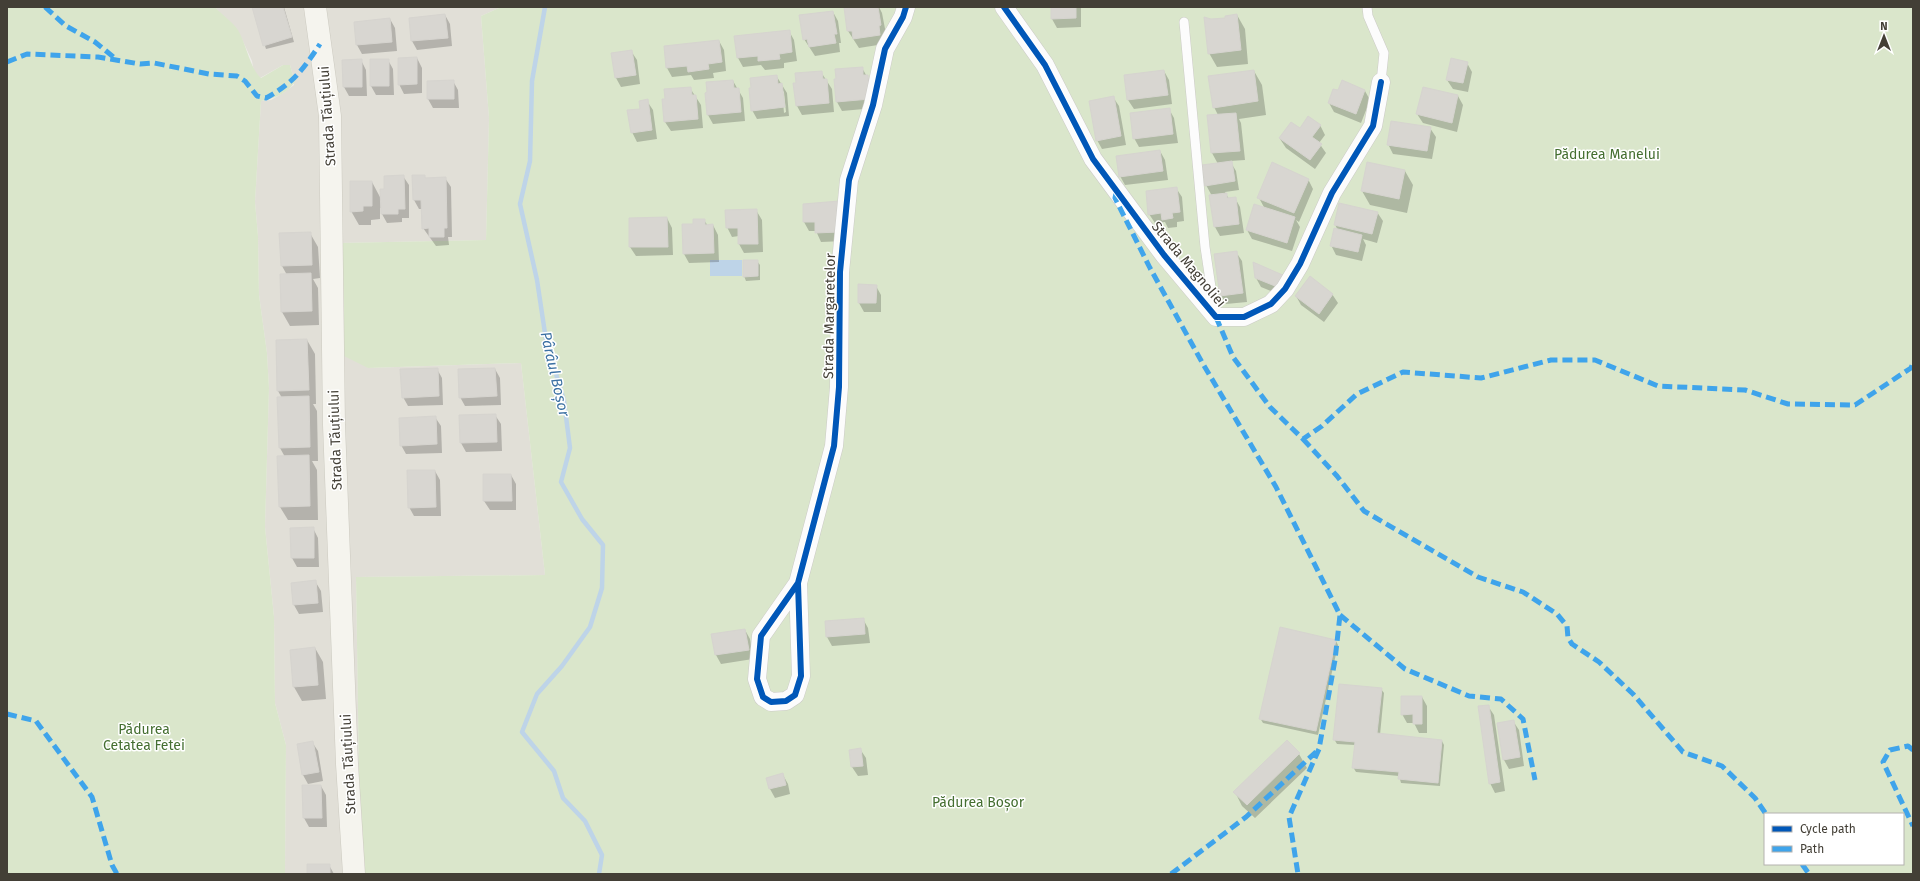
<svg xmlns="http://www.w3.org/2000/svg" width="1920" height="881" font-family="'Fira Sans',sans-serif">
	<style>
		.residential { fill: #e1dfd7 }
		.green { fill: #dae6cb; fill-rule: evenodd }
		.water { fill: #bed4e8 }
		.shadow { fill: #0003; fill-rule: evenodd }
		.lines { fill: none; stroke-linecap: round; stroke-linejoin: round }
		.stream { stroke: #bed4e8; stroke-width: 4.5 }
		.building { fill: #d8d6d1; stroke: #d6d4cf }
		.lane-casing { stroke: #cccbc7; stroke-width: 10 }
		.street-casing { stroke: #cccbc7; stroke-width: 19 }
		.secondary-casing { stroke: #cccac0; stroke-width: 23 }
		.lane { stroke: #fcfcfc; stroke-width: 9 }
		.street { stroke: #fcfcfc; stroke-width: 18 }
		.secondary { stroke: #f5f4ee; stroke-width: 22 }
		.quiet { stroke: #3fa4eb; stroke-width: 5; stroke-dasharray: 10 5; stroke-linecap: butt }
		.cycleway-casing { stroke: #fff; stroke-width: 8 }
		.cycleway { stroke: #0057b8; stroke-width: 6 }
		.labels { text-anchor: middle; stroke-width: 3; stroke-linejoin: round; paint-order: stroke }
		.street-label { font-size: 14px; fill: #433f36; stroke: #fff }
		.park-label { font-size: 14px; fill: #446e30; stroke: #fff }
		.water-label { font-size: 15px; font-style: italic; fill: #3c71a3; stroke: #fff }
	</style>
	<rect width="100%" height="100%" fill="#eeede9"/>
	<path class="residential" d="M215 7H501L481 16 489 118 486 240 338 243 368 368 521 363 545 575 356 577 359 777 365 874H285L286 745 275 703 274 617 265 527 269 388 267 353 259 295 258 236 255 202 261 101 271 100 283 93 294 85 293 76 290 65H283L260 78 254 72 252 61 242 39Z"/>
	<path class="green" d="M7 7H215C222 15 232 21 238 30 246 43 250 69 261 78L283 65H290L293 76 297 79C289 92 275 99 261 101L255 202 258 236 259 295 267 353 269 388 265 527 274 617 275 703 286 745 285 874H7Z
		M501 7H1913V874H365L359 777 356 577 545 575 521 363 368 368 340 354 338 243 486 240 489 118 481 16ZM1765 814H1903V864H1765Z"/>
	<path class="water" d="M710 260H742V276H710Z"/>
	<path class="shadow" d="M253 7H284L294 42 266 49Z
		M852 7H879L882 13 886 34 884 44 859 48 848 31Z
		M1052 7H1081V27L1057 28 1052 19Z
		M833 12 838 21 841 43H839L840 52 815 56 804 39Z
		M445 15 450 24 452 46 417 50 412 41Z
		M1237 15 1245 29 1248 64 1217 67 1209 53 1211 20 1227 19Z
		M390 19 395 28 397 51 362 54 357 45 355 23Z
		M789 31 794 40 797 61 784 63V68L765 70 761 65 743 67 738 58Z
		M719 41 724 50 726 71 713 73 714 78 694 80 691 75 672 77 667 68 665 47Z
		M631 51 637 60 640 84 621 87 616 78 612 54Z
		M417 58 422 68V93L404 94 399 84Z
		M361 60 366 70 367 96H349L344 87Z
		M371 60H388L393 69 394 95H376L371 86Z
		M1467 63 1472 72 1468 92 1453 89 1447 80Z
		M862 68 872 85 875 108 842 111 837 102Z
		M1164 71 1169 80 1172 104 1134 109 1128 100Z
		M1254 71 1262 85 1266 115 1239 119 1241 123 1245 160 1230 161 1236 171 1239 190 1225 192 1229 199 1235 198 1240 207 1244 233 1220 236 1215 227 1212 196 1206 185 1218 164 1212 153 1208 116 1218 115 1214 107Z
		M821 72 832 89 834 112 802 115 797 106Z
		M777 77 787 93 789 116 757 119 752 110ZM782 90 784 92 786 112 784 113Z
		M453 81 458 90 459 108H433L428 99V82Z
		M733 81 743 98 745 121 713 124 708 115Z
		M1342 82 1365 91 1370 100 1361 123 1334 112 1329 103 1338 92Z
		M690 88 701 105 703 128 671 131 665 122Z
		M1458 96 1463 105 1457 132 1423 123 1417 114Z
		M1113 97 1119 106 1126 145 1102 149 1097 140Z
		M647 101 653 110 657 139 637 142 632 132 641 110Z
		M1169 109 1174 118 1178 143 1139 147 1134 138Z
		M1320 125 1325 135 1319 143 1326 153 1315 169 1286 148 1280 139 1300 129Z
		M1430 128 1436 137 1432 159 1393 154 1388 144Z
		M1160 151 1165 160 1168 180 1125 185 1120 176Z
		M1405 171 1413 185 1407 213 1370 205 1362 191Z
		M403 176 409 185V218H402V222L387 223 382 214V208H380V219L371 220V225H359L351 211 372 182 381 199 385 190Z
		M424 176 426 179 445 178 451 187 452 237H448L449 245 436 246 423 228 422 209H419L414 200Z
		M1308 179 1313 189 1299 222 1296 220 1300 227 1292 251 1252 239 1247 230 1265 209 1259 198Z
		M1176 188 1182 197 1184 221 1177 222V227L1168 228 1165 222 1155 223 1149 214Z
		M838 202 844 241 821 242 816 231H809L804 222V205Z
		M756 210 762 220 763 252 744 253 739 244V236L732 237 727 227Z
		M1377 212 1383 221 1377 243 1363 239 1366 245 1362 261 1336 255 1331 245 1338 230 1335 225Z
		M667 218 672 228 673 255 636 256 630 247Z
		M704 220 708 226 713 225 718 235 719 262 689 263 684 254 694 225Z
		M310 233 318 247 320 278 313 279 318 288 319 325 290 326 282 312 281 275H287L282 266Z
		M1236 252 1242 261 1247 302 1226 304 1221 295Z
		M757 261 760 265V280L746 281 744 276Z
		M1255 263 1285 297 1261 287 1256 278Z
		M876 286 881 295V312H864L859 303Z
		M1332 294 1338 303 1324 322 1301 305 1296 296Z
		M307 340 315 354 316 404H313L317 411 318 461H312L317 470 318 520H288L280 507 285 457 280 448 278 398H282L278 391Z
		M437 369 442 378 443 405 408 406 403 397Z
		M495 369 500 378 501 405 465 406 460 397Z
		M495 415 501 424 502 451 466 452 461 443Z
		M435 417 441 426 442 453 406 454 401 445Z
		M435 471 440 480 441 516H414L409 507Z
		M511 475 516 484V510H490L484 501Z
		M313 528 318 538 319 567H297L292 558 291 529Z
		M315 581 321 591 323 612 299 614 294 605 292 584Z
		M863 619 868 628 870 643 832 646 827 637 826 622Z
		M745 630 750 639 753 659 721 664 716 655 713 635Z
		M1336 641 1338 645 1318 735 1263 723 1260 718Z
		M315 648 323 662 326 699 302 701 294 687 291 650Z
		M1381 689 1384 693 1380 735 1442 741 1444 745 1440 786 1401 783 1399 776 1356 772 1353 767 1355 745 1337 744 1334 739Z
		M1422 697 1427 706V733H1419L1414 723H1407L1402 714Z
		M1488 706 1494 715 1505 791 1495 793 1490 783Z
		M1513 721 1519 730 1524 766 1509 769 1504 760Z
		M312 742 318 751 323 781 308 784 303 775Z
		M860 749 866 758 868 775 858 776 852 767 850 751Z
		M1299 754 1307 768 1255 818 1242 806 1235 792Z
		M783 775 788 784 790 794 775 798 770 789 767 778Z
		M303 786H321L326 795 327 827H309L304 818Z
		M329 865 334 874H308Z"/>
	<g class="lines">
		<path class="stream" d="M545 7 532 81 530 161 520 204 537 280 546 340 564 401 570 448 561 482 582 519 603 545 602 588 590 627 562 666 537 694 522 732 554 771 563 798 585 821 602 855 599 874"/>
	</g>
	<path class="building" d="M252 7H283L292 37 263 46Z
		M844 7H878L881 25 879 26 880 35 853 39 852 31H847Z
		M1051 7H1076V18L1051 19Z
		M833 11 837 34H834L836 43 809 47 807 39 803 40 799 15Z
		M445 14 448 38 411 41 409 18Z
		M1237 14 1241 50 1208 54 1204 17 1211 19 1225 18V16Z
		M390 18 392 42 356 45 354 22Z
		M790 30 792 52 779 54 780 59 758 61V56L737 58 734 36Z
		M719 40 722 62 708 64 709 69 688 72 687 66 666 68 664 46Z
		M632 50 636 75 615 78 611 53Z
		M417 57V84L398 85V58Z
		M1451 58 1468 62 1463 83 1446 80Z
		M362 59V87H343L342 60Z
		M370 59H389V86H370Z
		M863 67V75H868L870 99 836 102 834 79H836L835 69Z
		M1164 70 1168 95 1127 100 1124 75Z
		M1254 70 1258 101 1213 108 1208 76Z
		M822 71 823 79H827L829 103 796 106 793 83H796L795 73Z
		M777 75 778 84 782 83 785 107 751 111 749 88H751L750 78Z
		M454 80V99H427V81Z
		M733 80 734 88H739L741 112 707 115 705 93 707 92 706 82Z
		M1342 80 1365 90 1356 114 1328 103 1333 89 1338 90Z
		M691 87 692 95H696L698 119 664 122 662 99H665L664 89Z
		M1423 87 1458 95 1452 123 1416 114Z
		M1114 96 1121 136 1096 141 1089 101Z
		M648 99 652 130 631 133 627 110 640 109 639 101Z
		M1170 108 1173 134 1133 139 1130 113Z
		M1236 113 1240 151 1211 153 1207 115Z
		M1308 116 1321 125 1312 137 1322 144 1310 160 1279 138 1291 122 1300 128Z
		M1391 121 1431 127 1427 151 1387 145Z
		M1160 150 1163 171 1119 177 1116 156Z
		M1232 161 1235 181 1205 186 1202 165Z
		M1272 162 1309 179 1294 213 1257 198Z
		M1367 162 1405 170 1399 199 1361 191Z
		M404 175 405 209H398V214H381L380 189H384V176Z
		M412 175H425V178L446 177 447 228H444V237H429V228L422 229 421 200H413Z
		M350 181H372V206H363V211L350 212Z
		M1177 187 1180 212 1172 213 1173 218 1162 220 1161 213 1148 215 1146 191Z
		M1227 193V198L1236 197 1239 224 1214 227 1209 195Z
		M839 201V232L815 233V222H803V204Z
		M1339 203 1378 212 1372 234 1334 225Z
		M1254 204 1295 217 1287 243 1246 230Z
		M757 209 758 244H738V228H726L725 210Z
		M667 217 668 247H629V218Z
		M693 219H705V225L713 224 714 253 683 254 682 224H693Z
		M1334 228 1362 235 1358 252 1330 246Z
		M311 232 312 265 281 266 279 233Z
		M1237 251 1243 293 1220 296 1214 254Z
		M743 260H758V276L743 277Z
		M1253 262 1285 276 1280 288 1255 278Z
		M311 273 312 311 281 312 280 274Z
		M1310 276 1333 294 1319 314 1295 296Z
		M858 284 877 285 876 303H858Z
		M307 339 309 390 277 391 276 340Z
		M438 368 439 396 402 398 400 369Z
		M495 368 497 396 459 398 458 369Z
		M309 396 310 447 279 448 277 397Z
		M496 414 497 442 460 443 459 415Z
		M436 416 437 444 400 446 399 418Z
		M309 455 310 506 279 507 277 456Z
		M407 470H435L436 507 408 508Z
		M483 474H511L512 501H483Z
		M314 527V558H291L290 528Z
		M316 580 318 603 293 605 291 583Z
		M864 618 865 634 826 637 825 621Z
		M1280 627 1336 640 1316 731 1259 719Z
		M745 629 749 650 715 655 711 634Z
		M315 647 318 685 293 687 290 650Z
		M1339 684 1382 688 1377 733 1442 740 1438 783 1398 779 1399 772 1352 768 1355 742 1333 740Z
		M1401 696H1422V724H1413V714L1401 715Z
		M1489 705 1500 782 1489 784 1478 706Z
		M1514 720 1520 757 1503 760 1497 723Z
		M1287 740 1300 753 1247 805 1233 792Z
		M313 741 319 772 302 775 297 744Z
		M861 748 863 766 851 767 849 750Z
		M783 773 786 785 769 789 766 778Z
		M302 785H321L322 818H303Z
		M307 864H330V874H307Z"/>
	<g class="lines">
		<g class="lane-casing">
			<path id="lane" d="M1367 7 1368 16 1384 53 1381 82
				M1184 22 1205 247 1212 294 1210 299 1204 303"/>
		</g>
		<g class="street-casing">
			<path id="street" d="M1004 7 1045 65 1093 159 1164 255 1216 317H1244L1271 304 1285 289 1300 264 1332 193 1373 126 1381 82
				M798 583 761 636 757 679 763 697 771 702 786 701 795 695 801 676 798 583 834 446 839 387 840 272 849 180 873 105 885 49 903 17 906 7"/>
		</g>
		<g class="secondary-casing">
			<path id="secondary" d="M315 7 330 116 334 425 347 764 354 874"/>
		</g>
		<use href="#lane" class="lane"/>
		<use href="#street" class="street"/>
		<use href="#secondary" class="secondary"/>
		<path class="quiet" d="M45 7 66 26 95 42 116 59
			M7 62 27 54 98 57 140 64 154 63 209 74 237 76 245 81 257 96 266 98C293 83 303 70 320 44
			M1116 193 1115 198 1150 268 1203 364 1276 487 1340 615 1335 660 1319 749 1289 817 1298 874
			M1216 317 1233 357 1270 407 1303 439 1322 426 1357 394 1403 372 1481 378 1551 360H1595L1658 386 1745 390 1788 404 1855 405 1911 368 1913 363
			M1303 439 1337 476 1364 511 1478 577 1523 592 1557 614 1567 626 1568 638 1572 644 1599 662 1633 694 1683 752 1722 766 1755 798 1766 814
			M1340 615 1405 669 1469 696 1501 699 1523 719 1535 780
			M7 714 36 721 92 797 112 865 117 874
			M1913 750 1908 746 1890 750 1883 762 1913 826
			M1802 864 1809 874
			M1171 874 1246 817 1318 750"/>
		<g class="cycleway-casing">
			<path id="cycleway" d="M1004 7 1045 65 1093 159 1164 255 1216 317H1244L1271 304 1285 289 1300 264 1332 193 1373 126 1381 82
				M798 583 761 636 757 679 763 697 771 702 786 701 795 695 801 676 798 583 834 446 839 387 840 272 849 180 873 105 885 49 903 17 906 7"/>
		</g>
		<use href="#cycleway" class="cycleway"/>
	</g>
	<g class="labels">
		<g class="street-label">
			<text transform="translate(327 116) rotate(-94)" y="5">Strada Tăuțiului</text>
			<text transform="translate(1189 264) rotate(50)" y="5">Strada Magnoliei</text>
			<text transform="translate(829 316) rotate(-89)" y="5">Strada Margaretelor</text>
			<text transform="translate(335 440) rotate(-92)" y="5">Strada Tăuțiului</text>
			<text transform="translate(348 764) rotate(-93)" y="5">Strada Tăuțiului</text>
		</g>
		<g class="park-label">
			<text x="1607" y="159">Pădurea Manelui</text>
			<text x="144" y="734">Pădurea<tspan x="144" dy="16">Cetatea Fetei</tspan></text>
			<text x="978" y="807">Pădurea Boșor</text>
		</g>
		<g class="water-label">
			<text transform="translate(555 374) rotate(77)" y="5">Pârâul Boșor</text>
		</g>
	</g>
	<rect width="1920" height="881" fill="none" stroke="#433f36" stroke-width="16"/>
	<rect x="1764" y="813" width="140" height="52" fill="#ffffff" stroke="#b4b2af"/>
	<rect x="1772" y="826" width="20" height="6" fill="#0057b8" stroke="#b4b2af"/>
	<text x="1800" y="833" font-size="12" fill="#433f36">Cycle path</text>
	<rect x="1772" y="846" width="20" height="6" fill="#3fa4eb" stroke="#b4b2af"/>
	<text x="1800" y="853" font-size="12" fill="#433f36">Path</text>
	<g transform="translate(1884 36)" stroke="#ffffff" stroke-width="3" paint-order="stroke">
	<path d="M0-3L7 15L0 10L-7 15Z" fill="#433f36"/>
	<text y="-6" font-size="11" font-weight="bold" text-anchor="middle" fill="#433f36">N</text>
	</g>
</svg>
